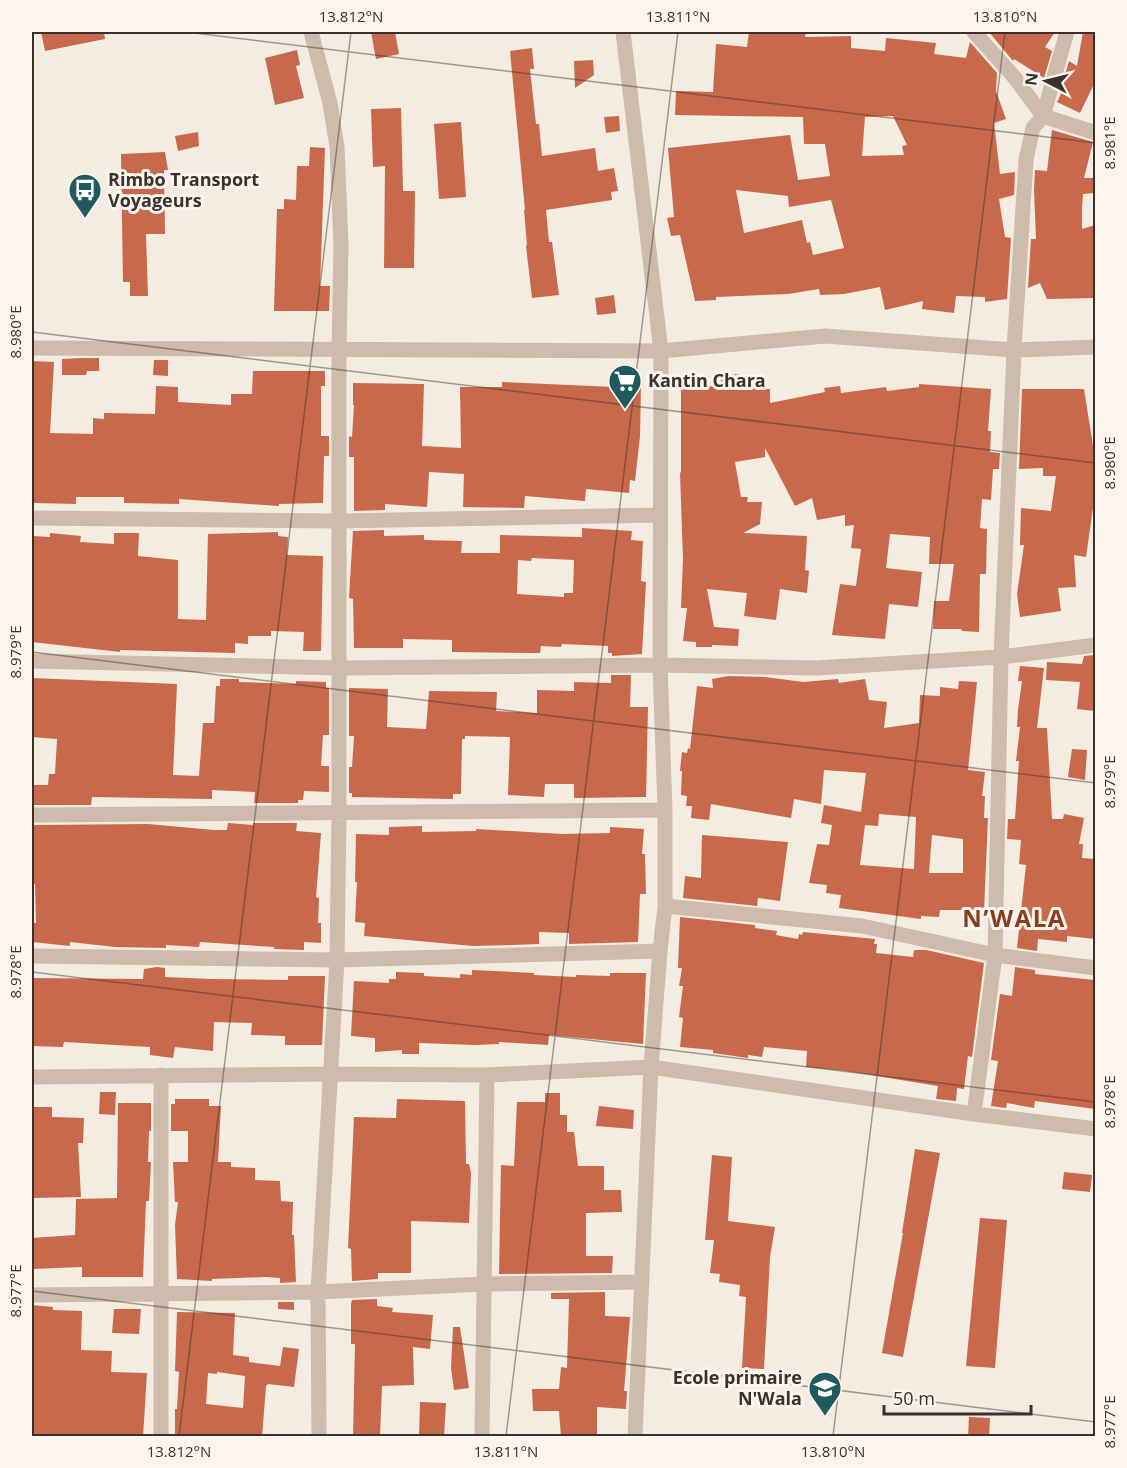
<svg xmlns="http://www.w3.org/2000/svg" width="1127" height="1468" font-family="'Open Sans',sans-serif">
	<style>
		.building { fill: #c8694b; fill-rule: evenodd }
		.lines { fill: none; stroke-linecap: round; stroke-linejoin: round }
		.minor { stroke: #cdbbac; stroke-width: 15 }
		.ticks { fill: none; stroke: #3b302b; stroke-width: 1.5; stroke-opacity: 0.45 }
		.labels { text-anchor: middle; stroke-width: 6; stroke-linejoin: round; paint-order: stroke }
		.poi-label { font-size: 18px; font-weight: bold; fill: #3b302b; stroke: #fbf5ee; text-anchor: start }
		.district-label { font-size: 24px; font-weight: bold; letter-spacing: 1.5px; fill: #8c3b22; stroke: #fbf5ee }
		.neatline { fill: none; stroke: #3b302b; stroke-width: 2 }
		.ticks-label { font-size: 15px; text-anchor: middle; fill: #3b302b }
	</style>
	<rect width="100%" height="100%" fill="#f4ebe1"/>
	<path class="building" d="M41 32H104L105 39 45 51Z
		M371 32H395L399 54 376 59Z
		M749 32H806L805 37 851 36V48L885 51 886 38 936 43 934 54 966 58 970 42 997 73 996 91 1006 119 994 123 1000 174 1015 172 1014 195 999 199 1005 237 1011 238 1007 299 985 302V297L956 296 954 313 922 309 923 301 885 310 880 287 844 294 820 295 819 289 788 294 716 297V300L695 301 680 235 671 236 667 218 674 217 668 148 790 135 798 180 830 176 825 144H804L803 117 675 115 676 91 713 92 716 44 747 47ZM893 116 907 145 902 146 904 155 862 156 865 117ZM736 190 788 196 789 207 831 200 844 248 813 255 810 242 807 243 802 220 744 233Z
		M989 32H1055L1045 47 1052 51 1044 78 1014 59 1013 61Z
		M1083 32H1095V82L1080 113 1057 102 1063 90 1061 88 1069 61 1077 66Z
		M532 48 534 69H530L536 124H539L542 156 595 148 598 171 614 168 618 191 611 192 612 200 546 210 549 242H552L559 295 532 298 526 246 527 245 524 210H525L510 51Z
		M297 50 300 65 296 66 304 98 275 105 265 58Z
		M593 60 594 75 575 88 574 61Z
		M401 108 403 191H415L414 268H384L385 166 373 167 371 109Z
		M619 116 620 131 606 133 604 117Z
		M461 122 466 197 439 199 434 124Z
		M1052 130 1093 142 1084 178H1095V193L1083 194 1082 209V229L1095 225V298L1047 299 1040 283 1028 288 1031 239H1036L1034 190 1035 170 1047 171Z
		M198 132 199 146 178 151 175 136Z
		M310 147 325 148 320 286H330L329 311H274L277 209H284V199L296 200 297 166H309Z
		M165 152 168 170H164L165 234H146L148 296H130V282H123L121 154Z
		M614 295 616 313 597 315 595 298Z
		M81 358H99V371H87L86 375H62V359Z
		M154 360H168V376L153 375Z
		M32 361 54 362 50 433 93 434V418L104 419V413L155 414 156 386 178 387V402L231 405V394H252L253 371H325V386H321V436H329V456H324L323 503 279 504V506L179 499V504L124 503V497H76V504L33 503Z
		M743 374V388L770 389V403L825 392 824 388 840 386 841 393 886 387 887 391 919 387V384L991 389 988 431H991L990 452 1000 453 999 469H993L991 500 982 499 980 528 987 529 986 574H980L979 632 962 631 961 629H933L934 601H949L954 564H929L930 537 890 534 886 568 922 572 918 607 889 604 885 639 832 635 840 584 856 586 861 549 851 548 854 525 845 526V515L817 520 812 498 795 506 765 448V457L735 462 741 497H748L747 502H762L760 524 743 533 807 536 805 570 809 571 807 593 780 589 776 620 744 616 747 593 707 589 714 627 739 629 738 646 712 645V647H696V642L683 641 687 608H681L683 559 680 473 681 472V387L721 386V375Z
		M502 382 613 387V384L641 385 640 436 635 481 630 480 629 493 586 489 585 501 525 496 524 508 463 507 464 474 429 472 427 507 385 504V510L354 511V457H349V436L352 437 354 405H353V383L424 384 422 446 461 448 460 387H502Z
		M1022 389H1084L1094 452H1095V494L1086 557 1074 555 1076 587 1058 588 1061 611 1020 617 1017 594 1024 545H1020L1021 508 1051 511 1056 476H1043V468L1019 469Z
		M582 528 632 531 631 540 643 541 641 581 646 582 642 654 612 656V653H608V646L562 644 561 647 541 646 540 653 452 652V640L403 639V648H354L353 599 349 598 353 531 384 530V536L424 535V540L462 541 461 553H500V535L582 537ZM532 558 574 560 573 593H564V597L517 594 518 560 531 561Z
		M278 532V536L288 537 287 555 323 556 321 651H303L304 632 271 631V636H248V644L235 643V653L120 650V652L32 642 33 536 50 537V533L81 536 80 542 114 544V533H139L138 556 178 560V619L206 620 208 534Z
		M1095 655V711L1077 709 1080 682 1046 680 1047 662 1082 664 1084 656Z
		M1020 666 1044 668 1037 728H1047L1052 819H1063L1064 814 1084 818 1079 844H1083L1082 858 1095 859V939L1067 936V942L1038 939 1037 951 1017 948 1026 865 1019 864 1021 840 1007 839 1008 819H1015L1019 761H1016L1020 727H1017L1018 710 1022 681H1018Z
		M611 675H631L630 707H648L646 797 574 798V784H545L544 797 508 795 510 737 465 736V739H462L461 794H453V799L352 797V793H349V767H352L354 736H349V688L388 689 387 727 426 729 429 691 497 692 496 711 537 713V690L574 691V682L611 683Z
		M729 676 765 677 803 682 838 679 839 683 865 679 869 700 887 702 884 728 919 723 920 695 940 696V687L958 689 959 681 977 682 968 770 985 772 982 796H985L984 818H988L984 910H940L939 917 921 916V919L839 908 841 895 826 893 827 885 809 883 817 844 829 845 832 825 821 823 824 805 861 812 866 773 824 770 821 804 794 799 791 818 711 804 709 820 691 818 692 806H686L687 796 681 795 682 771H680L682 752 687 753 688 748 690 749 697 686 713 688 712 679ZM879 814 916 817 914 869 860 865 865 825 878 826ZM932 835 963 839V873H929Z
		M32 678 177 684 173 775 199 776 203 723H214L216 686H220V679H239V682L296 684V681L326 682V688H329V735H323L321 766H329V792L304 791 303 800H298V803H254L255 792 212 790V799L92 797 91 805H32V785H48L49 774H55L57 739 32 737Z
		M1072 749 1087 750 1085 780 1068 777Z
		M228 823 253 825V823H297L296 831 321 833 316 897 319 898 318 923H321V943L304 942V950L274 949V947L200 942 199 947 166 945V948L115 947 70 942V946L32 942V923H36L35 884H32V825L148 824 214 830H227Z
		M422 826V832L476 831V829L562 834 610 833V827L644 829 642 854H645L646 894H640L638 942 569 944V933L539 932V944L511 945 473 946 364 936 365 923 355 922 357 882H355L356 834 389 835V827Z
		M702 835 788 842 780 901 758 898 757 906 683 898 685 876 701 878Z
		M680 917 755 925V928L777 931 776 935 798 939 799 934 802 935 803 932 875 939 874 944H877L876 953 913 957 914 950H926L984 963 972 1057 968 1056 964 1089 957 1088 956 1101 936 1099 938 1086 846 1071 806 1067 807 1051 764 1047 762 1057 748 1055V1058L713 1053V1050L680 1047 683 1018 679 1017 683 986H679L682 968H678Z
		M157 967 165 968V977L211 979 288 980V976H325L322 1045H285V1036L251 1035 252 1023 214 1022 213 1051 175 1047 173 1058 150 1055V1047L64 1042 63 1047 32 1046V978L143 979 144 969Z
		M1015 967 1035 970V974L1095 980V1109L1035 1101 1034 1108 1007 1103 1006 1108 991 1106 998 1061 991 1060 1000 994 1012 996Z
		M472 970 534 973V975L576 977V975L610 976V973H646L643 1044 549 1035 548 1045 499 1042V1044L475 1045 419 1043V1054H402V1050L375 1052V1038L351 1036 354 981 389 983V979H396V972L424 973V976L460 978V974L472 975Z
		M100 1092H116L115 1115 99 1114Z
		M545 1093H560V1115H567V1132H574L578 1166H604V1190H621L622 1212 586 1213V1256H613L612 1273 499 1274 501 1165 514 1166 517 1102H545Z
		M175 1099H209V1106H221L218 1162H231V1167L255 1168V1180L280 1181 281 1201 293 1202 292 1235H294L296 1282 280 1283V1278L266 1277 212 1279V1281L177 1279 175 1225 178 1202H175L173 1162H188V1131H171V1104H175Z
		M397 1099 465 1101 466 1164H469L471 1173 469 1223 411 1221V1273H378V1279L352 1281 351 1249 348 1248 354 1117 396 1118Z
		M118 1103H151V1131H149L148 1162H151L149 1201H146L143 1277H82V1267L32 1269V1238L75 1235 76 1199 117 1198Z
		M599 1106 634 1110 633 1129 596 1126Z
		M32 1107H52V1117L84 1118 83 1143H78L81 1197 32 1198Z
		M915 1149 940 1153 903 1357 882 1353 903 1233H902Z
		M712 1155 732 1157 728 1221 775 1227 770 1257 764 1369 742 1368 746 1297 739 1296 740 1285 719 1282 720 1274 710 1273 714 1240H705Z
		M1064 1172 1092 1175 1090 1192 1062 1189Z
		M980 1218 1007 1220 995 1368 966 1366Z
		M605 1292V1316L630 1317 624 1391H627L626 1409 597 1407V1437H561L559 1411H533L532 1389H559L561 1367 567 1368 569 1299H551V1293Z
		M377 1299V1306L393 1308 392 1312 433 1315 430 1349 413 1347 414 1385 382 1386 380 1437H353L355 1344H351V1304L352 1300Z
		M278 1302H294V1310L278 1309Z
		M32 1305 53 1307V1310L82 1311 81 1350 112 1351 111 1372 147 1373 143 1437H32Z
		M114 1309H141L139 1334 112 1333Z
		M177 1312 235 1313 233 1355 249 1357V1362L280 1366 283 1347 299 1349 294 1387 268 1384 266 1386 262 1437H224V1434L175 1435V1409H177L179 1372 175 1371ZM217 1372 245 1376 243 1408 206 1404 208 1373 217 1374Z
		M453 1327H460L469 1388 454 1390 451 1368Z
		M420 1402 446 1403 444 1437H419Z
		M969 1417 990 1418 989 1437H968Z"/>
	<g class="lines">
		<path class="minor" d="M311 32 330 103 337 147 341 245 339 349V814L337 960 318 1292 319 1436
			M623 32 661 351 660 665 665 810V906L660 951 651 1067 635 1436
			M974 32 1015 78 1043 116 1096 133
			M32 348 661 351 825 336 1014 350 1096 347
			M32 518 340 521 660 515
			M32 661 339 668 660 665 816 668 1001 657 1096 645
			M32 815 665 810
			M665 906 862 926 995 955 1096 968
			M32 956 337 960 660 951
			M32 1077 332 1074 487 1075 651 1067 974 1114 1096 1129
			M974 1114 995 955 1001 657 1014 350 1026 160 1033 128 1043 116 1067 32
			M32 1295 318 1292 484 1284 642 1282
			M161 1436V1075
			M482 1436 487 1075"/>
	</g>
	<path class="ticks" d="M186 32 1096 143M32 332 1096 463M32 652 1096 783M32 972 1096 1102M32 1291 1096 1422M179 1436 351 32M506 1436 678 32M833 1436 1005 32"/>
	<defs>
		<g id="bus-pin" transform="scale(1.725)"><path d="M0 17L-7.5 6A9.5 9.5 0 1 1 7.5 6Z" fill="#1f5a5e" stroke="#fbf5ee"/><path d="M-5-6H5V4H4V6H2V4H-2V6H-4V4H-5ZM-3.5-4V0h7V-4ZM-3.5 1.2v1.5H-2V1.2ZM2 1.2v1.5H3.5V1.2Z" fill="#fff"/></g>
		<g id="supermarket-pin" transform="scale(1.725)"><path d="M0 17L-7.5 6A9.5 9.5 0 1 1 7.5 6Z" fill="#1f5a5e" stroke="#fbf5ee"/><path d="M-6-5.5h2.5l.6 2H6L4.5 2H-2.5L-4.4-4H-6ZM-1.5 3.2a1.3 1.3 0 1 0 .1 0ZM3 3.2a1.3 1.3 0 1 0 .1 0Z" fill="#fff"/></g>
		<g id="school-pin" transform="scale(1.725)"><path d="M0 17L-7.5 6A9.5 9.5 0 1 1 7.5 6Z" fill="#1f5a5e" stroke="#fbf5ee"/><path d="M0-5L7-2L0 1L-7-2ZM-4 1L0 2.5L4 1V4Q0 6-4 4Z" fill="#fff"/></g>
	</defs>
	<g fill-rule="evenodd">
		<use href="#bus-pin" x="85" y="190"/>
		<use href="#supermarket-pin" x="625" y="381"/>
		<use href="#school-pin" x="825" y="1388"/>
	</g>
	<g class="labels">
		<g class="poi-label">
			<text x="108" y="186">Rimbo Transport<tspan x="108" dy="21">Voyageurs</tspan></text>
			<text x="648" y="387">Kantin Chara</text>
			<text x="802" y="1384" text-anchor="end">Ecole primaire<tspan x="802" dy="21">N'Wala</tspan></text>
		</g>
		<g class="district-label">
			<text x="1014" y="927">N’WALA</text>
		</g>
	</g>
	<rect width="1127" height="1468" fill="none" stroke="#fbf5ee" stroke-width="66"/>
	<g transform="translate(1046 81) rotate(277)" stroke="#fbf5ee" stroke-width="4.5" paint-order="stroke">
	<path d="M0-4.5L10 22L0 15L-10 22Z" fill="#3b302b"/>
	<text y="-9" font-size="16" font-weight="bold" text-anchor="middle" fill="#3b302b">N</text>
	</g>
	<path d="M884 1405v9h147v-9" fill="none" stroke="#3b302b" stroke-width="3"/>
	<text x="893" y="1405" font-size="18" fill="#3b302b" stroke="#fbf5ee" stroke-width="4.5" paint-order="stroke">50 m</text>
	<rect x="33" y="33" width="1061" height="1402" class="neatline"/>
	<g class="ticks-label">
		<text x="351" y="22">13.812°N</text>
		<text x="678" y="22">13.811°N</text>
		<text x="1005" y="22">13.810°N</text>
		<text transform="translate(1110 143) rotate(-90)" y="5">8.981°E</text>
		<text transform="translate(16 332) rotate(-90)" y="5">8.980°E</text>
		<text transform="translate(1110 463) rotate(-90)" y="5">8.980°E</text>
		<text transform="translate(16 652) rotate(-90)" y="5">8.979°E</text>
		<text transform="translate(1110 782) rotate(-90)" y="5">8.979°E</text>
		<text transform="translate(16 972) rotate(-90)" y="5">8.978°E</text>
		<text transform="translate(1110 1102) rotate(-90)" y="5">8.978°E</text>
		<text transform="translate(16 1291) rotate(-90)" y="5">8.977°E</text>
		<text transform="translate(1110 1422) rotate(-90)" y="5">8.977°E</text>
		<text x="179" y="1457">13.812°N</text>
		<text x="506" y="1457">13.811°N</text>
		<text x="833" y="1457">13.810°N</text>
	</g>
</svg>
